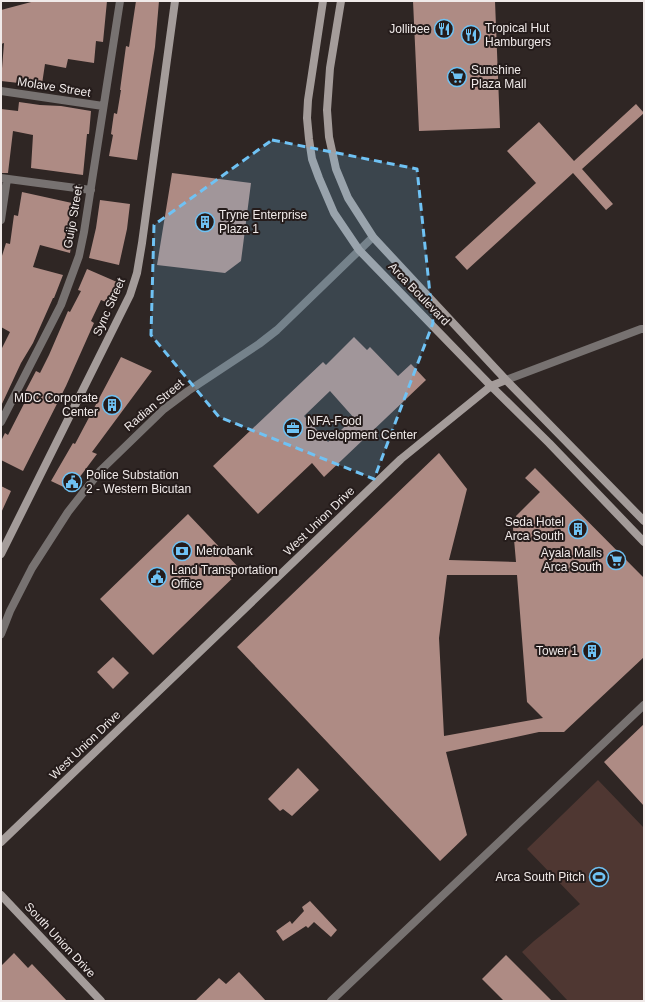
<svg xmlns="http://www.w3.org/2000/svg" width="645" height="1002" font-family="Arial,sans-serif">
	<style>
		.green { fill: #4f3732 }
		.building { fill: #ae8b84; fill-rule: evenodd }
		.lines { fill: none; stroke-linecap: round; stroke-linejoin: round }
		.street { stroke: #777271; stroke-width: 8 }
		.secondary { stroke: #a49c9a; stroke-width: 8 }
		.marked { fill: #6fc2f4; fill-opacity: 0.2; stroke: #6fc2f4; stroke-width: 3; stroke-dasharray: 8 5; stroke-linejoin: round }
		.labels { text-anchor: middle; stroke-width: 4; stroke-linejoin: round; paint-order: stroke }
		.poi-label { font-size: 12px; fill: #f0eae9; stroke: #251c1b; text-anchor: start }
		.street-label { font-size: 12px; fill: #f0eae9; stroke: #251c1b }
	</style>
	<rect width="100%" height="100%" fill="#2f2624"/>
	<path class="green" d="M598 780 644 828V1001H568L522 952 534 941 580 904 527 849Z"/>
	<path class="building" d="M35 1H78L84 2 86 1H107L103 42 96 41 94 63 68 59 66 68 45 64 42 84 19 80V83L1 81 4 43 1 44V10Z
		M136 1H159L155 47 137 160 109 156 113 135 111 134 114 113 117 114 121 90H120L126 46 129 47Z
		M413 1H495L500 128 419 131Z
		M19 102 40 105 61 106 91 111 89 134H87L83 175 31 168 33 135 13 131 8 173H1V109L18 111Z
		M636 104 644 113 582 169 613 204 606 210 573 173 467 270 455 257 536 183 507 151 539 122 574 161Z
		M172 173 251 183 241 261 225 273 157 265Z
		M22 192 72 203 68 227 74 229 70 253 40 245 33 267 63 275 54 298H53L33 343 21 363 1 406V350L10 332 1 327V259L6 243 10 244 14 215 18 216Z
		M100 200 130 204 127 229 119 265 89 258 96 228Z
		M87 269 117 282 108 303 101 300 91 321 94 323 66 386 23 471 1 460V441L5 433 8 435 29 394 25 392 36 371 40 373 49 355 68 311 70 312 81 291 78 290Z
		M354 337 367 350 370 347 398 376 411 364 426 380 324 477 312 463 258 514 213 466 323 362 326 365ZM330 391 354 418 328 442 304 416Z
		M121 357 152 371 92 452 97 454 70 490 51 481 73 443 75 444Z
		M439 453 467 489 449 560 516 562 513 528 519 524 516 516 540 492 525 478 535 468 644 578V657L564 732H539L446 752 467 835 440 861 237 647ZM447 575H517L527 702 543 718 444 736 439 638Z
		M1 486 11 491 1 513Z
		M188 514 241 570 153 655 100 599Z
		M113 657 129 673 113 689 97 672Z
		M644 724V806L604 762Z
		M298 768 319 790 292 816 283 809 280 811 268 799Z
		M310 901 337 930 331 937 314 922 308 928 306 926 283 941 276 931 290 921 292 924 304 911 302 907Z
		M14 953 28 968 32 964 67 1001H1V966Z
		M506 955 552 1001H504L482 979Z
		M239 972 266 1001H195L219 978 226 984Z"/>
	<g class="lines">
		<path class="street" d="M1 91 103 106
			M1 178 91 190
			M1 220 7 179
			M506 380 641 329H644
			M1 422 61 305 79 256 84 232 120 1
			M1 634 10 611 32 568 68 512 101 470 164 409 188 391 259 344 277 330 373 237
			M331 1001 644 705"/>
		<path class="secondary" d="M323 1 308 100 307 118 309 139 312 159 319 178 334 213 359 250 491 386 549 443 644 542
			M341 1 330 68 327 110 329 137 336 169 348 198 373 237 506 380 644 521
			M1 554 130 295 137 273 142 243 175 1
			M1 842 401 459 491 386 506 380
			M1 895 101 1001"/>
	</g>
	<path class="marked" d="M272 140 417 169 433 323 374 479 219 417 151 335 154 225Z"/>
	<defs>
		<g id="restaurant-ring" transform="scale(1)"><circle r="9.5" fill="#251c1b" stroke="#6fc2f4" stroke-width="1.5"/><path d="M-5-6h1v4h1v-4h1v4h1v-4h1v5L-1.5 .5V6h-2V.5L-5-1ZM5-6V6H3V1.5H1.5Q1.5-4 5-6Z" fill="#6fc2f4"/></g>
		<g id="supermarket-ring" transform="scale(1)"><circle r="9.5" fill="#251c1b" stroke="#6fc2f4" stroke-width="1.5"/><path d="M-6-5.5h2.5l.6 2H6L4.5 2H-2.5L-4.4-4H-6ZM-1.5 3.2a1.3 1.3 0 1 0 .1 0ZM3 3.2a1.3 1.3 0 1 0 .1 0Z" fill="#6fc2f4"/></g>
		<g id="building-ring" transform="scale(1)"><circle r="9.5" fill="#251c1b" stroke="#6fc2f4" stroke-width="1.5"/><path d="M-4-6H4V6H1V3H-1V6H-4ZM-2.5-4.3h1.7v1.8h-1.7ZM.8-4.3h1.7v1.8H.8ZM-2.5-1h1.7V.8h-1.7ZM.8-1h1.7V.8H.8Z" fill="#6fc2f4"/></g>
		<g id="office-ring" transform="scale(1)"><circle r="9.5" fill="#251c1b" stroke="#6fc2f4" stroke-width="1.5"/><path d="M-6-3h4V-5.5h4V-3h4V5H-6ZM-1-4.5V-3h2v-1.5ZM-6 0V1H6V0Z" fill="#6fc2f4"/></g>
		<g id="civic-ring" transform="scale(1)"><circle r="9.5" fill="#251c1b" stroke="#6fc2f4" stroke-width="1.5"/><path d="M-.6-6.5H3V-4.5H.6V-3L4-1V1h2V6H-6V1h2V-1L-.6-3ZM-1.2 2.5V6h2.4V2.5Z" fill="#6fc2f4"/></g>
		<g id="bank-ring" transform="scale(1)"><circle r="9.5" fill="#251c1b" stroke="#6fc2f4" stroke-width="1.5"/><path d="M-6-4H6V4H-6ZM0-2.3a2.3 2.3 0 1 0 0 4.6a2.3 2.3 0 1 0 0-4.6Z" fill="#6fc2f4"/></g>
		<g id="stadium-ring" transform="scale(1)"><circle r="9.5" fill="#251c1b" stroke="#6fc2f4" stroke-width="1.5"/><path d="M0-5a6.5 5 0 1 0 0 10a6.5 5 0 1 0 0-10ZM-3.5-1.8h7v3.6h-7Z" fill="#6fc2f4"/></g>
	</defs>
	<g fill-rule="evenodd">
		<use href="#restaurant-ring" x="444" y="29"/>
		<use href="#restaurant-ring" x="471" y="35"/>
		<use href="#supermarket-ring" x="457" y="77"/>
		<use href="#building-ring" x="205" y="222"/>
		<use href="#building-ring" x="112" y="405"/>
		<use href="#office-ring" x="293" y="428"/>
		<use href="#civic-ring" x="72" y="482"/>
		<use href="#building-ring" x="578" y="529"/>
		<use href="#bank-ring" x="182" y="551"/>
		<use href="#supermarket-ring" x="616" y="560"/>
		<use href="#civic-ring" x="157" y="577"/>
		<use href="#building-ring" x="592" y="651"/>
		<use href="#stadium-ring" x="599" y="877"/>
	</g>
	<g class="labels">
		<g class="poi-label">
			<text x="485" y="32">Tropical Hut<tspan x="485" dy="14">Hamburgers</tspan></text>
			<text x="430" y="33" text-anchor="end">Jollibee</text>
			<text x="471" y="74">Sunshine<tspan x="471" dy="14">Plaza Mall</tspan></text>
			<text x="219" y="219">Tryne Enterprise<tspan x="219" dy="14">Plaza 1</tspan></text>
			<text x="98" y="402" text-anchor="end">MDC Corporate<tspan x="98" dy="14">Center</tspan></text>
			<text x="307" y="425">NFA-Food<tspan x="307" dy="14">Development Center</tspan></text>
			<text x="86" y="479">Police Substation<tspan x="86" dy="14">2 - Western Bicutan</tspan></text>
			<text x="564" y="526" text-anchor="end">Seda Hotel<tspan x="564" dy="14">Arca South</tspan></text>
			<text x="196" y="555">Metrobank</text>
			<text x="602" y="557" text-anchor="end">Ayala Malls<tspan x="602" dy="14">Arca South</tspan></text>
			<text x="171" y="574">Land Transportation<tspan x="171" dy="14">Office</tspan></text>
			<text x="578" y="655" text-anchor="end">Tower 1</text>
			<text x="585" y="881" text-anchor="end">Arca South Pitch</text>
		</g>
		<g class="street-label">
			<text transform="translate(54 87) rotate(9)" y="4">Molave Street</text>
			<text transform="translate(73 217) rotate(-80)" y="4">Guijo Street</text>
			<text transform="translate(419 294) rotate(46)" y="4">Arca Boulevard</text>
			<text transform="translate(109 307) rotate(-66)" y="4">Sync Street</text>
			<text transform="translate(154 405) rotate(-40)" y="4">Radian Street</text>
			<text transform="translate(319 521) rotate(-44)" y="4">West Union Drive</text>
			<text transform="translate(85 745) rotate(-44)" y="4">West Union Drive</text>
			<text transform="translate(60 940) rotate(47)" y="4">South Union Drive</text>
		</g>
	</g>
	<rect width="645" height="1002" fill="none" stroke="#f0eae9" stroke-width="4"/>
</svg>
